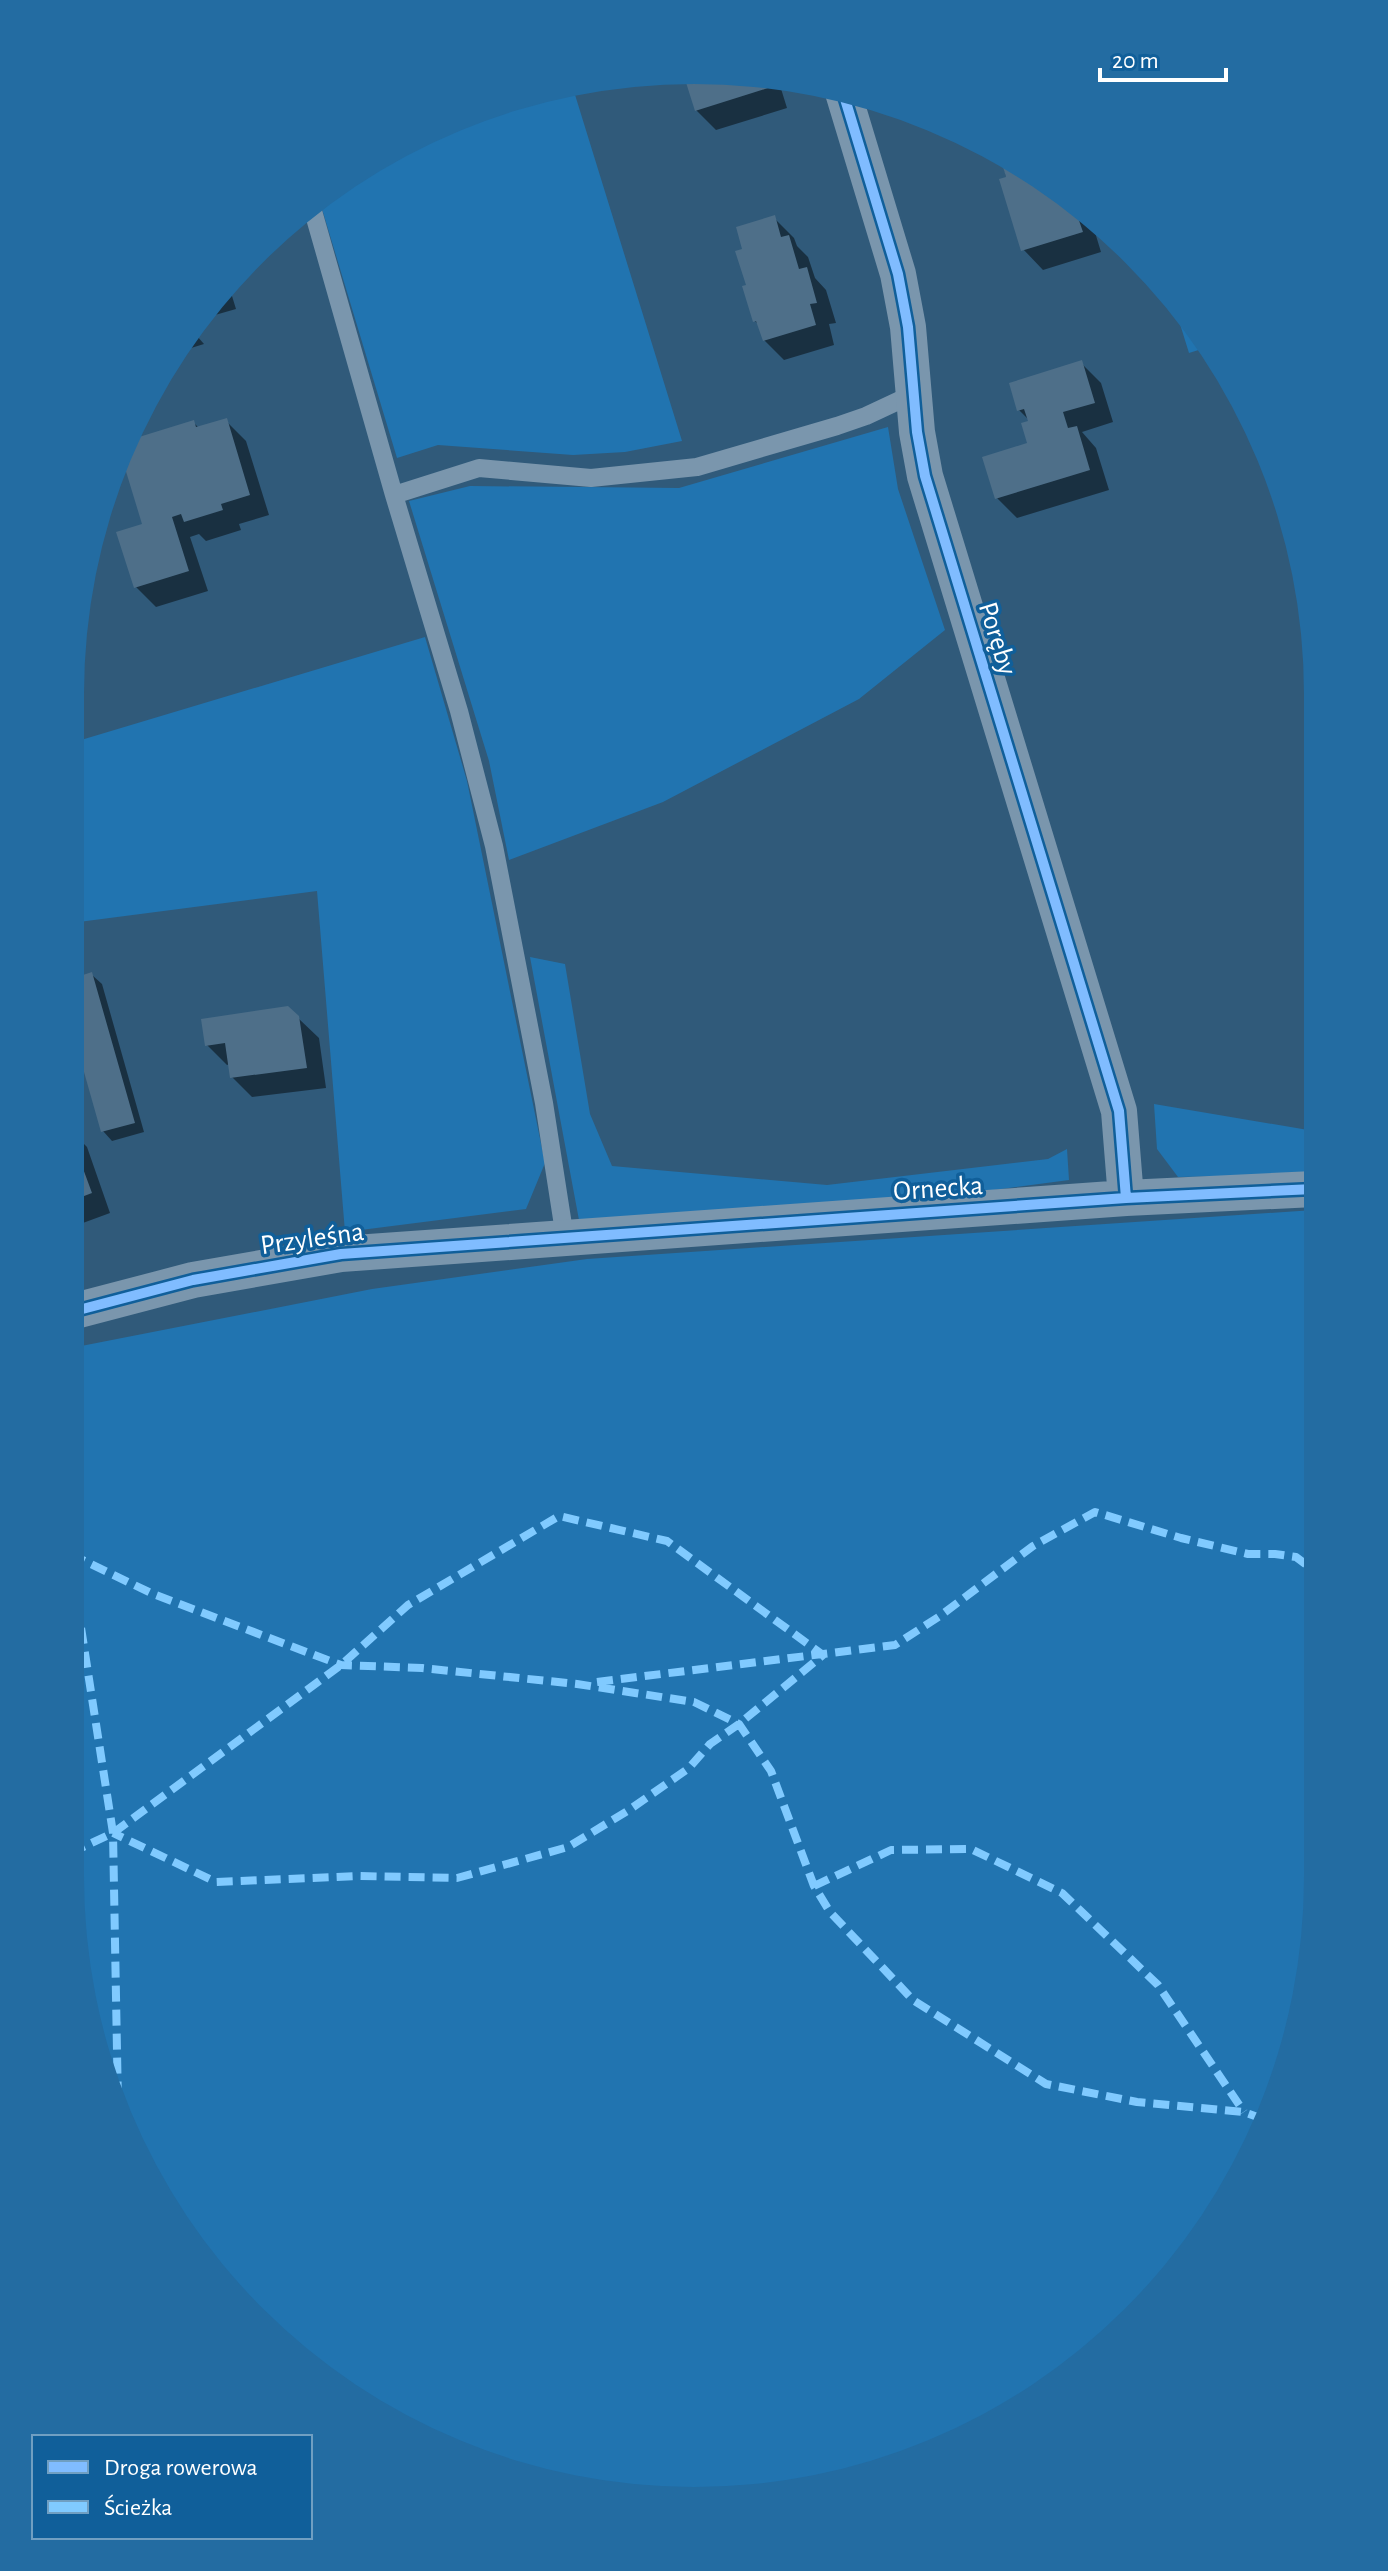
<svg xmlns="http://www.w3.org/2000/svg" width="1388" height="2571" font-family="'Alegreya Sans',sans-serif">
	<style>
		.green { fill: #2174b0 }
		.shadow { fill: #0007 }
		.building { fill: #4e6f89 }
		.lines { fill: none; stroke-linecap: round; stroke-linejoin: round }
		.service { stroke: #7a96ad; stroke-width: 18 }
		.minor { stroke: #7a96ad; stroke-width: 36 }
		.quiet { stroke: #80caff; stroke-width: 8; stroke-dasharray: 16 8; stroke-linecap: butt }
		.cycleway-casing { stroke: #105f9a; stroke-width: 15 }
		.cycleway { stroke: #80bcff; stroke-width: 10 }
		.labels { text-anchor: middle; stroke-width: 7; stroke-linejoin: round; paint-order: stroke }
		.street-label { font-size: 28px; fill: #fff; stroke: #105f9a }
	</style>
	<rect width="100%" height="100%" fill="#305a7a"/>
	<path class="green" d="M572 85 682 441 625 452 573 455 438 445 397 458 319 199 382 153 494 103Z
		M1171 295 1189 315 1208 347 1189 353Z
		M888 427 898 489 945 630 859 699 663 802 509 860 489 761 409 501 470 486 679 488Z
		M425 637 467 781 545 1163 526 1209 345 1232 317 891 71 923V743Z
		M530 957 565 964 590 1114 612 1166 827 1185 1048 1159 1067 1149 1069 1180 971 1193 579 1220Z
		M1154 1104 1314 1131V1175L1178 1177 1157 1149Z
		M1314 1210 1317 1917 1297 2039 1253 2153 1135 2319 1040 2396 933 2453 735 2500 533 2480 348 2396 199 2257 103 2078 70 1877 71 1348 372 1289 587 1259Z"/>
	<path class="shadow" d="M735 71 778 79 787 108 716 130 696 110Z
		M1001 155 1105 224 1094 229 1101 252 1043 270 1023 249Z
		M774 218 794 238 797 246 808 257 815 278 826 290 836 323 829 324 834 345 784 360 764 340 760 326 755 321 745 250Z
		M228 283 236 309 194 321 199 314Z
		M190 328 204 344 175 353Z
		M1081 363 1101 383 1113 422 1082 432 1096 448 1109 490 1017 518 997 498 1030 445 1029 420 1019 410Z
		M226 421 246 441 269 515 239 524 241 530 206 541 199 534 190 537 208 591 156 607 136 587 144 525 122 451 125 444 193 422 200 429Z
		M92 975 102 984 144 1132 112 1141 103 1131 71 1018V981Z
		M298 1018 319 1038 326 1088 252 1097 232 1077 230 1064 227 1065 207 1045Z
		M71 1131 87 1147 110 1213 72 1227 75 1234 71 1235Z"/>
	<path class="building" d="M735 71 765 76 768 88 695 111 683 73Z
		M999 153 1080 208 1075 209 1083 232 1021 251 999 179 1006 177Z
		M775 215 781 237 789 235 799 269 807 267 817 303 810 304 816 325 763 341 756 321 753 322 742 286 746 285 735 251 742 249 736 227Z
		M1082 360 1095 403 1063 412 1068 428 1077 426 1090 470 995 499 982 457 1027 443 1021 423 1028 421 1024 409 1017 411 1009 383Z
		M227 418 250 495 221 504 223 510 184 522 181 514 172 517 189 571 134 588 116 532 142 524 121 455 126 441 194 420 196 427Z
		M92 972 135 1123 101 1132 71 1026V979Z
		M288 1006 299 1016 307 1068 230 1078 225 1043 205 1046 201 1019Z
		M71 1136 92 1193 71 1201Z"/>
	<g class="lines">
		<path class="service" d="M311 204 394 495 459 711 494 846 544 1103 565 1238
			M394 495 479 468 591 478 697 467 837 426 866 416 913 394"/>
		<path class="minor" d="M842 89 898 274 908 327 917 432 925 476 1119 1111 1126 1198
			M71 1312 193 1280 341 1254 1126 1198 1314 1189"/>
		<path class="quiet" d="M70 1554 153 1594 341 1665 422 1668 577 1684 694 1702 739 1724 771 1771 814 1886 830 1912 913 2000 1046 2084 1137 2102 1244 2112 1266 2120
			M70 1557 113 1833 118 2105
			M597 1682 895 1645 940 1616 1033 1546 1095 1512 1181 1538 1248 1554H1275L1296 1557 1316 1572
			M70 1853 113 1833 341 1665 408 1605 559 1516 667 1541 823 1655 739 1724 710 1744 689 1768 629 1810 568 1847 457 1878 358 1876 216 1882 113 1833
			M814 1886 891 1850 971 1849 1062 1893 1158 1985 1244 2112"/>
		<g class="cycleway-casing">
			<path id="cycleway" d="M842 89 898 274 908 327 917 432 925 476 1119 1111 1126 1198
				M71 1312 193 1280 341 1254 1126 1198 1314 1189"/>
		</g>
		<use href="#cycleway" class="cycleway"/>
	</g>
	<g class="labels">
		<g class="street-label">
			<text transform="translate(999 638) rotate(73)" y="10">Poręby</text>
			<text transform="translate(938 1187) rotate(-4)" y="10">Ornecka</text>
			<text transform="translate(312 1237) rotate(-8)" y="10">Przyleśna</text>
		</g>
	</g>
	<path d="M0 0H1388V2571H0ZM694 84H694A610 610 0 0 1 1304 694V1877A610 610 0 0 1 694 2487H694A610 610 0 0 1 84 1877V694A610 610 0 0 1 694 84Z" fill="#236ca2" fill-rule="evenodd"/>
	<rect x="32" y="2435" width="280" height="104" fill="#105f9a" stroke="#709fc2" stroke-width="2"/>
	<rect x="48" y="2461" width="40" height="12" fill="#80bcff" stroke="#709fc2" stroke-width="2"/>
	<text x="104" y="2475" font-size="24" fill="#ffffff">Droga rowerowa</text>
	<rect x="48" y="2501" width="40" height="12" fill="#80caff" stroke="#709fc2" stroke-width="2"/>
	<text x="104" y="2515" font-size="24" fill="#ffffff">Ścieżka</text>
	<path d="M1100 68v12h126v-12" fill="none" stroke="#ffffff" stroke-width="4"/>
	<text x="1112" y="68" font-size="24" fill="#ffffff" stroke="#105f9a" stroke-width="6" paint-order="stroke">20 m</text>
</svg>
